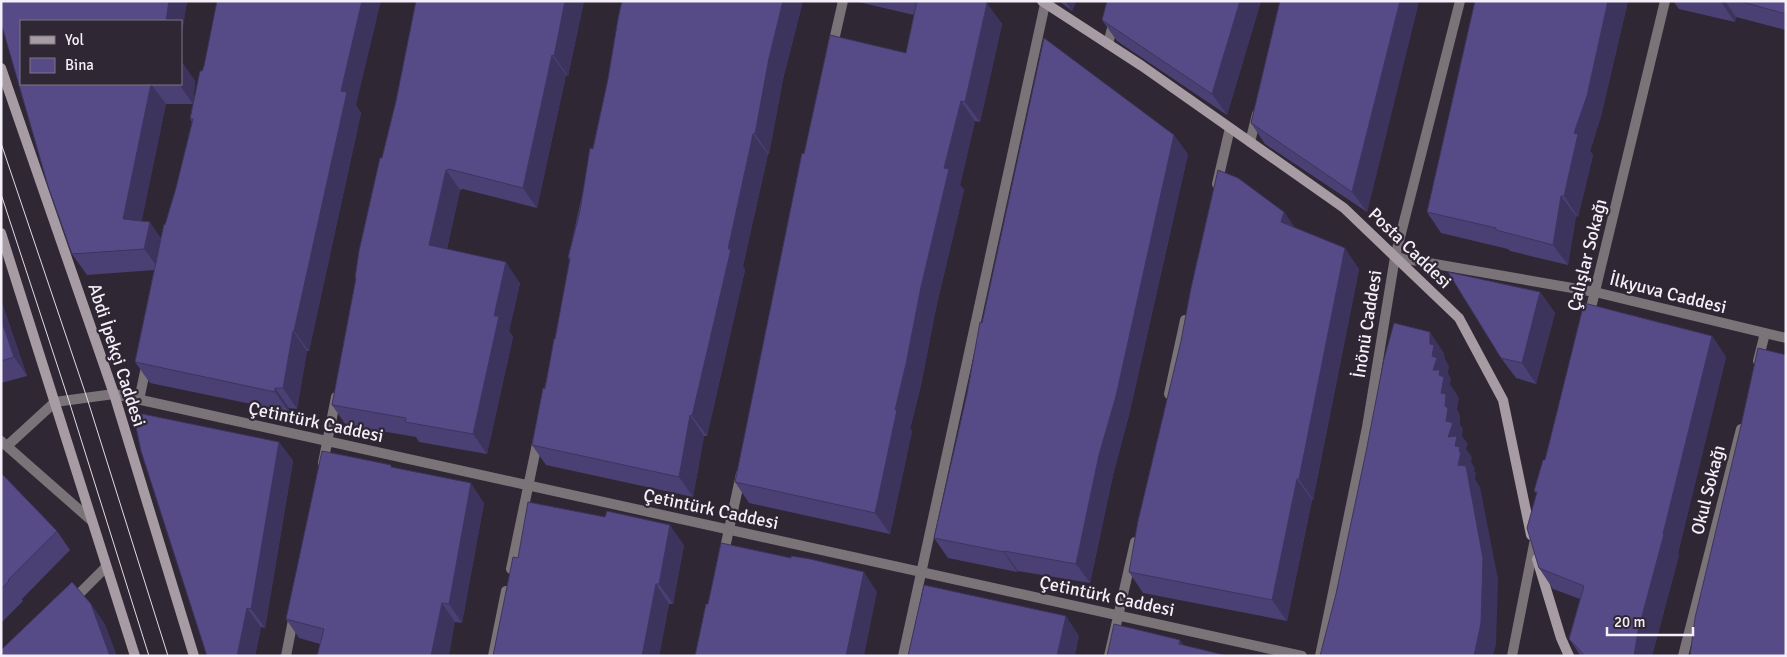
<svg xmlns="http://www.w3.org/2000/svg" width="1787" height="657" font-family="Signika,sans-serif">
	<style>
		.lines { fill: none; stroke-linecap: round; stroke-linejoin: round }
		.minor { stroke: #7a7378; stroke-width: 10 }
		.tertiary { stroke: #7a7378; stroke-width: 10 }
		.secondary { stroke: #a79ca4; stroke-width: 10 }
		.tram { stroke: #e0dbe4; stroke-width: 1 }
		.wall { fill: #4b4074 }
		.shaded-wall { fill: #3d345e }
		.building { fill: #574b87; stroke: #3d345e }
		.labels { text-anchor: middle; stroke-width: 4.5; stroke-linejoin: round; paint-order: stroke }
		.street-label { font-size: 18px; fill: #f4eff8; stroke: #2f2733 }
	</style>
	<rect width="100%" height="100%" fill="#2f2733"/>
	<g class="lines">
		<path class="minor" d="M1108 44 1119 1
			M832 49 843 1
			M1250 142 1257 114
			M1217 184 1230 128
			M1395 257 1595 292 1786 338
			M1589 316 1665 1
			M1758 361 1765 333
			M1169 394 1185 320
			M139 400 147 362
			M1 441 92 521
			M7 446 55 402 114 394 1302 656
			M323 463 336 397
			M723 557 741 474
			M511 569 538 439
			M71 602 106 567
			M286 656 294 615
			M493 656 506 591
			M903 656 1045 4
			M1109 656 1135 542
			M1512 656 1536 534
			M1683 656 1741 429"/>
		<path class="tertiary" d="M1320 656 1367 427 1395 257 1460 1"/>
		<path class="secondary" d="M1042 1 1142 66 1344 208 1459 318 1503 400 1531 535
			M1 68 114 394 194 656
			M1 233 135 656
			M1537 559 1561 638 1569 656"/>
		<path class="tram" d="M1 143 87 398 168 656
			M1 194 69 401 149 656"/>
	</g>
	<path class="wall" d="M1 1H187L181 39V21L21 84H181V61L195 81 193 104H166L141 221 161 238 176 188 192 122 190 119 356 105 361 113 309 351H307L297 409 289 408V412L150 383 135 362 154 270 87 275 72 254 4 31 1 27Z
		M584 1 568 76 566 75 537 208 463 189 460 190 447 249 520 283 509 331 513 337 487 454 419 442 416 437 346 425 332 405 356 279 355 278 382 158 396 101Z
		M622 1H803L783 79 769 154H768L743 266 745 270 707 436H704L693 497 546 465 532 445 555 339 570 260 568 258 608 79Z
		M854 1H984L1002 24 980 122 975 121 960 185 964 190 936 308 921 385 910 429 912 431 890 534 749 503 735 482 804 154 906 53 914 15Z
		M1059 1H1076L1072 11Z
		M1261 1 1227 115 1117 41 1102 20Z
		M1280 1H1419L1367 212 1265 144 1251 123Z
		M1475 1H1628L1601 116 1590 151 1593 155 1578 217 1576 216 1568 265 1510 251 1508 249 1441 233 1427 212Z
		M1673 1H1786V30L1736 17 1735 22 1679 9Z
		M1188 154 1129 415 1113 475 1090 583 1018 571 1017 572 948 558 934 538 967 394 982 323Z
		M1284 212 1294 227 1359 269 1313 500H1312L1287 621 1143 593 1129 572 1181 341Z
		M1540 292 1555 313 1536 384 1516 378 1501 358Z
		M1 300 27 376 1 383Z
		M1712 336 1726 357 1678 553 1679 555 1652 656H1581L1569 639 1580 599 1553 589 1539 568 1537 494 1534 491 1545 460Z
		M279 442 293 461 265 628 261 627 255 656H207Z
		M393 468 484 503 462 623 455 622 320 644 299 638 286 619Z
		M1 473 57 531 70 550 22 599 23 601 1 623Z
		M684 545 673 604H669L659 656H493L518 558Z"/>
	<path class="shaded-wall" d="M169 1H187L181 39V21H166Z
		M362 1H381L356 105 361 113 309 351 294 331 341 91Z
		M565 1H584L568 76 554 56Z
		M783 1H803L783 79 769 154 755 134 769 58Z
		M1065 1H1076L1072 11Z
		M1240 1H1261L1227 115 1212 94Z
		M1400 1H1419L1367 212 1352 192Z
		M1608 1H1628L1601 116 1590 151 1593 155 1578 217 1564 196 1574 133Z
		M1721 1H1725L1736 17 1735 22 1721 2Z
		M987 3 1002 24 980 122 965 102Z
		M552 55 566 75 537 208 523 188Z
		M181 61 195 81 193 104 179 84H181Z
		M151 84 166 104 138 240 123 219Z
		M961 101 975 121 960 185 964 190 936 308 921 385 910 429 912 431 890 534 875 513 895 410 944 168Z
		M753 134 768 154 743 266 745 270 707 436 692 416 728 249Z
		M1174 135 1188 154 1129 415 1113 475 1090 583 1076 564 1099 455Z
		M446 170 460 190 443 265 429 245Z
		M1561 196 1576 216 1568 265 1553 245Z
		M1284 212 1298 232 1281 222Z
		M150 222 164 243 159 269 144 249Z
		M1345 248 1359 269 1313 500 1299 479Z
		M506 262 520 283 509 331 513 337 487 454 473 434 494 316Z
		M1540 292 1555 313 1536 384 1522 363Z
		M1 300 27 376 14 357 1 319Z
		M293 331 307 351 297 409 283 388Z
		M1430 332 1444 353 1445 359 1449 366 1448 373 1451 379 1450 384 1459 398 1457 409 1460 415V424L1463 429 1462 436 1468 444 1466 449 1472 457 1471 462 1475 468 1474 471 1476 473 1475 479 1480 487 1498 579 1496 644 1493 656H1474L1458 465 1448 437 1445 406 1433 370Z
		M1712 336 1726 357 1678 553 1679 555 1652 656H1634L1638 631Z
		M275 388 289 408V412L275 392Z
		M690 415 704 436 693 497 679 477Z
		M279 442 293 461 265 628 251 609Z
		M1297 479 1312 500 1287 621 1272 600Z
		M471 483 484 503 462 623 449 604Z
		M670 525 684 545 673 604 659 584Z
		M1004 551 1018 571 1017 572 1004 552Z
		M864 572 877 592 864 656H846Z
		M656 584 669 604 659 656H642Z
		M442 603 455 622 449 656H431Z
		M91 604 105 624 117 656H110Z
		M247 608 261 627 255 656H237Z
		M1066 616 1079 636 1075 656H1057Z
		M1180 640 1192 656 1179 644Z"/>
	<path class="building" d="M1 1H169L166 21H21V84H151L123 219 150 222 144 249 72 254 48 186 2 26H1Z
		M217 1H362L341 91 347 92 294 331H293L283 388H275V392L135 362 164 224 165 225 176 188 193 119H190L200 71H202L204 66Z
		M416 1H565L554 56 552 55 523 188 449 169 446 170 429 245 506 262 494 316H499L473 434 405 422 406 418 332 405 356 278H355L359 251 380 158H382L396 101Z
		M622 1H783L769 58 755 134H753L728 249H731L692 416 690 415 679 477 532 445 543 388 545 389 554 339H555L570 258H568L580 211 590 148 593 149 608 79 618 19Z
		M917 1H984L987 3 965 102 961 101 944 168 949 169 921 287 906 364 895 410H897L875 513 735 482 802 153 804 154 830 35 906 53Z
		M1107 1H1240L1212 94 1102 20Z
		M1280 1H1400L1352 192 1251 123Z
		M1475 1H1608L1587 96 1574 133 1578 134 1564 196H1561L1553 245 1496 230V228L1427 212Z
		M1739 1H1786V14Z
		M1044 38 1174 135 1116 396 1099 455 1076 564 1004 551V552L934 538 967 394 980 322 982 323Z
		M1218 170 1238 178 1284 212 1281 222 1345 248 1299 479H1297L1272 600 1129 572 1138 521 1181 341 1191 288Z
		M1448 272 1540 292 1522 363 1501 358Z
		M1584 303 1712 336 1663 534H1664L1638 631 1634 656H1585L1569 639 1584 586 1539 568 1527 528 1537 492 1534 491 1543 460H1545Z
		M1 319 14 357 1 361Z
		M1394 323 1430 332V344L1434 345 1432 356 1437 358 1433 370H1440L1439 375 1444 377 1441 393 1446 394 1445 406 1448 408 1446 421 1453 423 1448 437 1457 436 1455 446 1460 447 1459 452H1461L1458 465 1466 466 1483 558 1481 623 1474 656H1320L1336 594 1366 452 1384 359Z
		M1758 348 1786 355V656H1690L1695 618 1740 430Z
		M133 412 279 442 251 609 247 608 237 656H207L141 451Z
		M322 451 391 465V467L471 483 449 604 442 603 431 656H317L324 629 286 619Z
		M1 473 57 531 8 580 9 581 1 589Z
		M528 502 605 517 607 511 670 525 659 584H656L642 656H493L513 557 518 558Z
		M721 543 791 558V556L810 559 864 572 846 656H695L706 604H708Z
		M72 582 91 604 110 656H1V650Z
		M924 585 1066 616 1057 656H908Z
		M1114 624 1180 640 1179 644 1228 656H1107Z"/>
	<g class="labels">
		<g class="street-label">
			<text transform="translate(1410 248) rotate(44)" y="6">Posta Caddesi</text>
			<text transform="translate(1587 255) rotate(-76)" y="6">Çalışlar Sokağı</text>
			<text transform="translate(1668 293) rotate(14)" y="6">İlkyuva Caddesi</text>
			<text transform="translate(1367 324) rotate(-81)" y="6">İnönü Caddesi</text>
			<text transform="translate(117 355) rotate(72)" y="6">Abdi İpekçi Caddesi</text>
			<text transform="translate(316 422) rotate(12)" y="6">Çetintürk Caddesi</text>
			<text transform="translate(1708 490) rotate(-76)" y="6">Okul Sokağı</text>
			<text transform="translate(711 509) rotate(12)" y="6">Çetintürk Caddesi</text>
			<text transform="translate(1107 596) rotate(12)" y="6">Çetintürk Caddesi</text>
		</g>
	</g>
	<rect width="1787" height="657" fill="none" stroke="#f4eff8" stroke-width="5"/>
	<rect x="20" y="20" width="162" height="65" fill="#2f2733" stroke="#7e7782"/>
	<rect x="30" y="36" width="25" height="8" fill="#a79ca4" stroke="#7e7782"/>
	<text x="65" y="45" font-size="15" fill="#f4eff8">Yol</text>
	<rect x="30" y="58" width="25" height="15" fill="#574b87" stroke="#7e7782"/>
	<text x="65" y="70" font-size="15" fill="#f4eff8">Bina</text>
	<path d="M1607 627v8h86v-8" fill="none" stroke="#f4eff8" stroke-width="2.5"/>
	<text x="1614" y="627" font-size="15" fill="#f4eff8" stroke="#2f2733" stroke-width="4" paint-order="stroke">20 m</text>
</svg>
